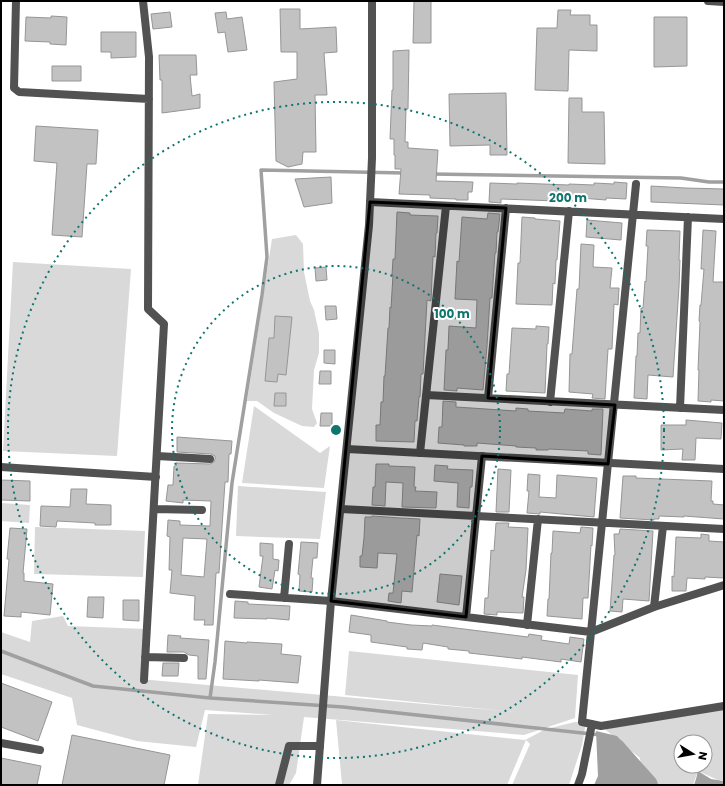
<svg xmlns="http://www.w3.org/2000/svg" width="725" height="786" font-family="Poppins,sans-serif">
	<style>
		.green { fill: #d9d9d9; fill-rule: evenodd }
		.water { fill: #a0a0a0 }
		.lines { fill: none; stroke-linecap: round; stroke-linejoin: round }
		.stream { stroke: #a0a0a0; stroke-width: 3.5 }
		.river { stroke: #a0a0a0; stroke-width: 20 }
		.building { fill: #c2c2c2; stroke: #969696; fill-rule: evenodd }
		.minor { stroke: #525252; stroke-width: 8 }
		.tertiary { stroke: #525252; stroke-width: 8 }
		.marked { fill: #000; fill-opacity: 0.2; stroke: #000; stroke-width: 3; stroke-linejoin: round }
		.ring { fill: none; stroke: #0f766e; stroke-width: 2; stroke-dasharray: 2 4 }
		.centre { fill: #0f766e; stroke: #fff; stroke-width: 2 }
		.ring-label { font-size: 12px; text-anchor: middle; font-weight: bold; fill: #0f766e; stroke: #fff; stroke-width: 4; stroke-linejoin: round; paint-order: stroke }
	</style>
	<rect width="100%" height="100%" fill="#fff"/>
	<path class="green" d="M296 235 303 244 304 272 310 301 314 310 319 333V353L314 370 312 409 317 423 314 427 302 426 274 413 257 401H247L272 239Z
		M13 262 131 269 117 456 3 451Z
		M254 406 320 453 330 446 324 488 242 483Z
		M238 486 326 492 320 539 236 536Z
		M1 503 30 505 29 523 1 521Z
		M35 527 145 531 143 577 34 574Z
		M63 616 68 626 147 629 144 677 139 679 515 712 345 695 349 651 578 675 575 718 524 735 304 717 296 773 289 785H198L208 714 273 715 205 710 196 747 137 741 77 725 72 698 1 674V632L30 642 32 621Z
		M724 709V780H718L698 771 693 785H643L640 758 601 726ZM681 742H705V766H681Z
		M336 720 525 740 546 729 575 722 586 723 582 745 569 785H512L530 744 526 740 507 785H343L342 784Z"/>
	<path class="water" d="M596 731 617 736 633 754V774L635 785H594L598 776Z
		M698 771 711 779 724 781V785H694L696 779Z"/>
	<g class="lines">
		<path class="stream" d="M432 174 681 178 709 182H724
			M1 651 93 686 210 698 343 707 601 735
			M210 698 215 662 232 483 262 295 267 257 261 170 404 173"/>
		<path class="river" d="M615 748 648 785"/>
	</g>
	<path class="building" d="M414 1H431V43H413Z
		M280 9H300V29L336 27 337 52 324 53 327 95H315L316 152H303L302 164 288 167 276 161 274 82 297 79V52H281Z
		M558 10H571L570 15H590V25H597V51L569 50 568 91 535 90 537 28H557Z
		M170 12 172 27 153 29 151 14Z
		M226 12 227 19 242 17 247 50 228 52 225 32 218 33 215 13Z
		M51 16 67 17 66 45 50 44V42L25 41 26 17 51 18Z
		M654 17H687V66L654 67Z
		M101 32H136V57L111 58V52H101Z
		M409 50 408 109H406L405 142H408V148L438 150 436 181 473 182 472 192H468V200H456V199L430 198V195L399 194 401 169H395V155H394V139H390L392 90H393V51Z
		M159 55H196L197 75H190L192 96 200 94V108L162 113V80H160Z
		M52 66H81V81H52Z
		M506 93 507 155H490V145L450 146 449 94Z
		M569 98H582V112H604L605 164 568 163Z
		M36 126 98 130 96 164H87L82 237 52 235 57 163 34 161Z
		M331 177 332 203 304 207 295 179Z
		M614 182 627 183 626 199 606 198V200L581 198V201L557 200V201L501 199V203L489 202 490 183 517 184V183L569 185V184L594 185V183L614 184Z
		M651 186 685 188 724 189V205L651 202Z
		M397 212 410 213V215L438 216 437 233H436L435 257 433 256 431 301 427 300 423 374H421L420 397H419L417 421H415L414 442 376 441V425H380L381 402H383L384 376H385L388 328H389L390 307 391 308 393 275H392L393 259H395Z
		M488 213 500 214 498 232H497L496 253H495L492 298H490L487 346 483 390 457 388V391L444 390 446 350H448L449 326 476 328 477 300 455 299 457 261 459 262 462 217 487 219Z
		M522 217 535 218V219L560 221 557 260H556L555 284 553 283 552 305 516 304 518 263H520Z
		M587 220 622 223 621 240 586 237Z
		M647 230 680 231 679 260H680L679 287 673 377 648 375 647 399 634 398 636 356H637L638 333H640L641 308H643L645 281 646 282 648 246H646Z
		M703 230 716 231 713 282H724V401L711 400V402L698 401 699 370H698L700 322 699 321 700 305H701L704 269H701Z
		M581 244 594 245 593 267 612 268 610 288H619L618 305 614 304 612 349H608L605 399 592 398 593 394 569 392 570 354H572L577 289H579Z
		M326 267 327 280 316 281 315 268Z
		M325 306H336L337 319 326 320Z
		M275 316 292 317 286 375 278 374 277 382 265 381 269 338H274Z
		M536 326 549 327 548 344H547L545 393 506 391 507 374H509L512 328 536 329Z
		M324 350H335V364L324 363Z
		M320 371H331V384H319Z
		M275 393H286V406H274Z
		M443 401 456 402V407L516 411V408L528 409V411L564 413 565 409 592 411V409H603L601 455 588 454V451L549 449 548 450H536V448L516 447V446L477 443V446H464V445L438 443 439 427H442Z
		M321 413H332V426H320Z
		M686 420 722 423 721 439 696 438 695 460H682L683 449 661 450V425H686Z
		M177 437 232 441 231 454H229L228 482H225L219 573H216L213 625H204L205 620H194L195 596 170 593 172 570H169L170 537 167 536 168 520 180 521V525L210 526 211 501 183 500V503L166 501 168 485H173L174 466H176V463L210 464 214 462 215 459V456L211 454 177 452ZM183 538 207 539 204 577 181 575Z
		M376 464H389V466L415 467 414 487H416L415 491 437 492 436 508 402 507 403 483 386 482 385 506 372 505 373 487H375Z
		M435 465 448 466 447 469 473 470 472 487H470L469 508 457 507 458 483 434 481Z
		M498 469 511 470 509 512H496Z
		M528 474 540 475 539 497 556 498 557 475 597 478 594 517 540 512V514L527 513 529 491H527Z
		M623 476H636V478L712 481 711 501H713V504L724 505V519L684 516V517L659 516V519H654V520L620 518Z
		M1 480 30 481V501L1 500Z
		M71 489H87L86 504 111 505V525H95V523L57 521 56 527 40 526 41 506 70 507Z
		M372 516 401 518 420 519 419 536 417 535 412 592 402 591 401 603 388 601 389 593H393L397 554 378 553 377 568 360 567V556H362L364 538 365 517H372Z
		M496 523H509L508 527 528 528 526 570 522 597H524L523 613 497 612V615L484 614 485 598H488L491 550 494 551Z
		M581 527 593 528 592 546 591 545 588 598H583L582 619 547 616 548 599H549L551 553H552L553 531 580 533Z
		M10 528 27 529 23 573H24V581L53 584 50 615 21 612V617L4 616 9 559H7Z
		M620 529 653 531 649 601 623 599 622 612 610 611 614 555H615L614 534H619Z
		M701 534 709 535V541L724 542V578L705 577V579L687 578 686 591H672V576L674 577 676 537 701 538Z
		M301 542 318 543 317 558H313L311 578H313L312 592 299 591 300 575 298 574Z
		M260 543 273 544V559L279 560 278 571 275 570 272 589 259 587 263 556H260Z
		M440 574 462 576 459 605 437 602Z
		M88 597H104L103 618 87 617Z
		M123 600H139V621L123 620Z
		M235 601 248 602V604L290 606 289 620 267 618V619L234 618Z
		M351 615 387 621V622L411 625 432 626V625L528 637 529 634 542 636 541 640 569 644 570 637 584 639 581 662 561 659V662L522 657V659L469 653V651L448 649V647L423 643 422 650 407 649V647L371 642V635L349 632Z
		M168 635 181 636 180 638 209 640 206 679H198V656L189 655 184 652H167Z
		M225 641 247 643V642L282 644 281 654 301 656 298 683 259 680V681L223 679Z
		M163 663H179L178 676H162Z
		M1 683 52 702 38 741 1 727Z
		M72 735 170 755 164 785H62Z
		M1 758 41 766 37 785H1Z"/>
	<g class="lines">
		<path class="minor" d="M16 1 14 88 19 92 149 99
			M143 1 149 57 148 309 164 324 144 680
			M636 184 582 722 601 726 724 706
			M370 202 724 219
			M426 395 724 410
			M488 398 506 208
			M550 402 569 211
			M680 408 688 217
			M420 453 446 206
			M157 456 210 459
			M1 467 156 477
			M154 509 202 510
			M341 509 724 529
			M230 594 331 601 591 632 654 607 724 585
			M284 598 289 544
			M654 607 663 526
			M466 617 482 456
			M527 625 538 519
			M145 657 184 658
			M1 743 40 750
			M279 785 289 746H320
			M578 785 582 774 592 724"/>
		<path class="tertiary" d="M708 1 724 2
			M347 449 724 469
			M317 785 331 601 369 225 372 158V1"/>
	</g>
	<path class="marked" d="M370 202 506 208 488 398 615 405 608 464 482 456 466 617 331 601Z"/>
	<g class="ring">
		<circle cx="336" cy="430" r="164"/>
		<circle cx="336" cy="430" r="328"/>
	</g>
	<circle cx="336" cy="430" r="6" class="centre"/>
	<g class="ring-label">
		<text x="568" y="202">200 m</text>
		<text x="452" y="318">100 m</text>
	</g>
	<rect width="725" height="786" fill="none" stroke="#000000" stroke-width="4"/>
	<g transform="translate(693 754) rotate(101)"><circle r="19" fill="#ffffff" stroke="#999999"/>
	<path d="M0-3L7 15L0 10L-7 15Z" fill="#000000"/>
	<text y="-6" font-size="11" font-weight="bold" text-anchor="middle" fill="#000000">N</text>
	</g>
</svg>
